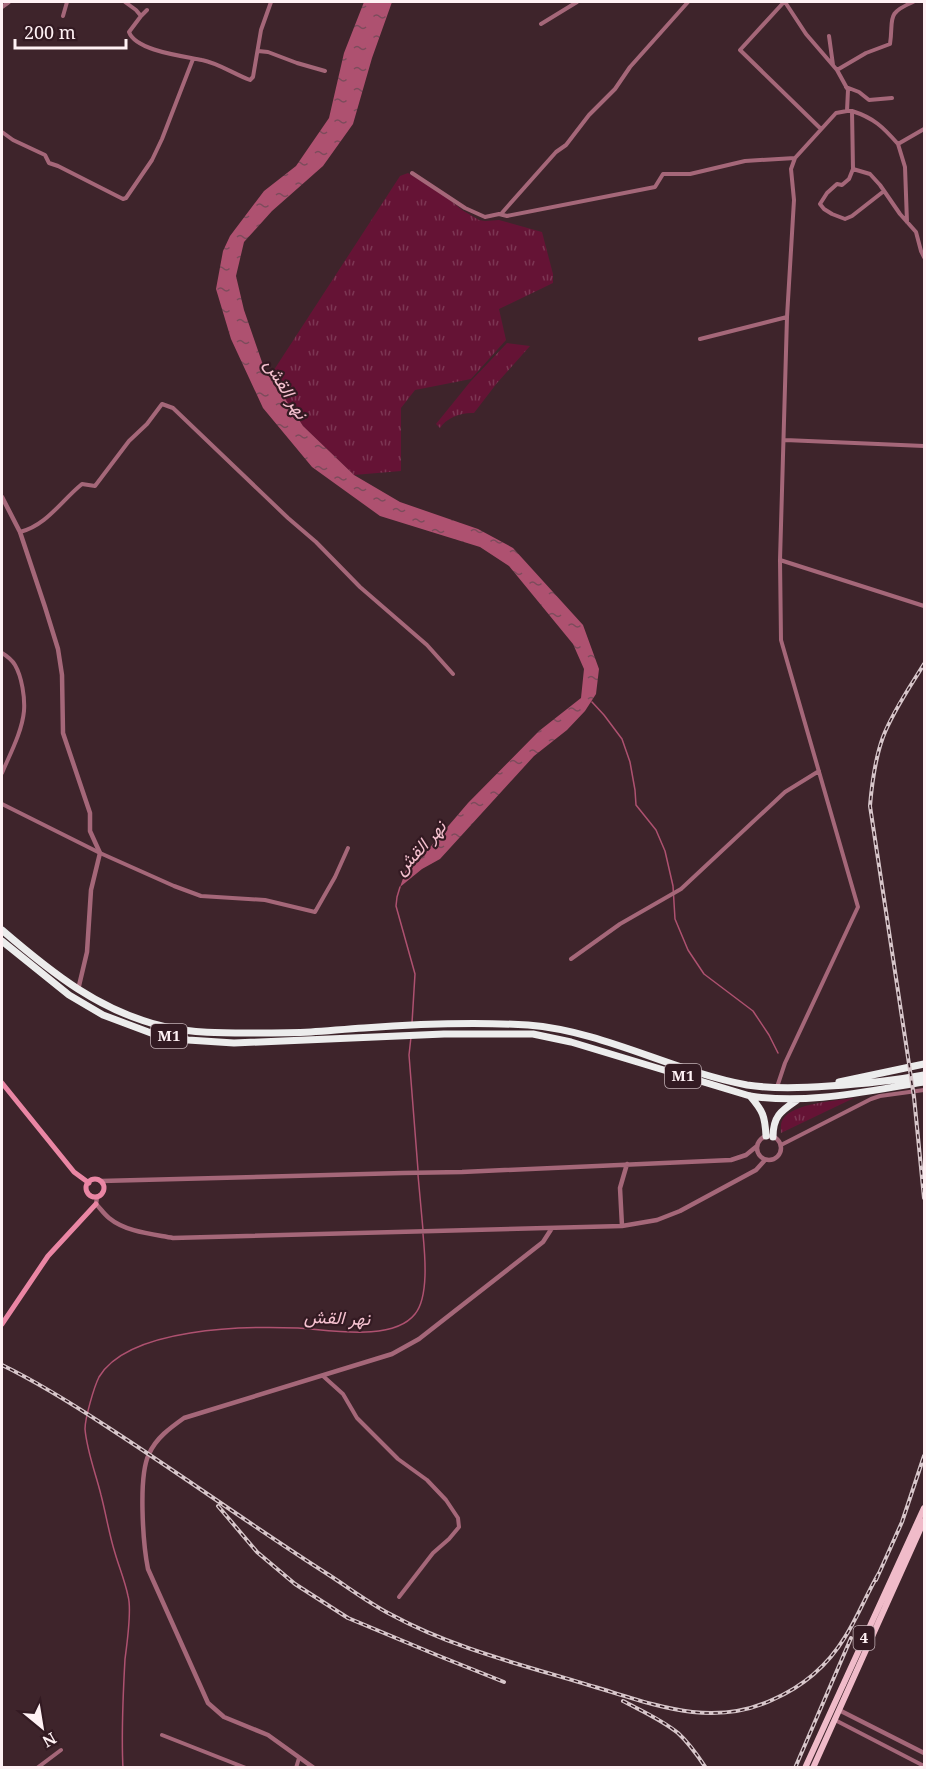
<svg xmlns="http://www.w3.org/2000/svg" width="926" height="1769" font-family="'Noto Serif',Vazirmatn,serif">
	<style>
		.grass { fill: url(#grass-tufts) }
		.water { fill: url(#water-ripples) }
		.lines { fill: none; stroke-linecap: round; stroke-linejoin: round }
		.stream { stroke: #ae5170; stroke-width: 1.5 }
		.minor { stroke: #a56779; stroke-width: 4 }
		.tertiary { stroke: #a56779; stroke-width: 4.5 }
		.secondary { stroke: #ea86a4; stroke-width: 5 }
		.primary { stroke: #f0bbc9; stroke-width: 6 }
		.motorway { stroke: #ececec; stroke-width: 7 }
		.rail-casing { stroke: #d7c6ca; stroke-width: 4 }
		.rail { stroke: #331a22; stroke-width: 1.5; stroke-dasharray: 4.5; stroke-linecap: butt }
		.labels { text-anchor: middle; stroke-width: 4.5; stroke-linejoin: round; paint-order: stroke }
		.shield { fill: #331a22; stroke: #c2b0b5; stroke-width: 1.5 }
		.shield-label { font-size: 15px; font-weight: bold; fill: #fff1f4 }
		.water-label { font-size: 18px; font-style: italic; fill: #f6c2d0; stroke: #331a22 }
	</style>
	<defs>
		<pattern id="grass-tufts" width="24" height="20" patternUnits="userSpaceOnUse" patternTransform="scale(1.5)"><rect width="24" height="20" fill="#651335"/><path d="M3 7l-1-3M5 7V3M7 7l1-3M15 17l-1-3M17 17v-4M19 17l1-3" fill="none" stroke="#7c3653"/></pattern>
		<pattern id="water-ripples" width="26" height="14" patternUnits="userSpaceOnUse" patternTransform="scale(1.5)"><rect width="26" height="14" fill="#ae5170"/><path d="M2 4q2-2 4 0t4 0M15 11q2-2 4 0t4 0" fill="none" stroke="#7d4c5c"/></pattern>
	</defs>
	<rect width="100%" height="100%" fill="#3e242b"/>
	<path class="grass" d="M408 173 444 195 462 210 479 220 485 221 499 220 542 232 553 274V283L499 309 506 340 471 379 415 390 401 408V471L354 475 303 426 270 376 400 176Z
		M507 343 530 346 497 383 474 413C462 412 446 418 440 428L436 424 470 382Z
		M854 1098 781 1133C781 1128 780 1124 783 1119 793 1103 836 1101 854 1098Z"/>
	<path class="water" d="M364 2H392L372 58 353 124 323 166 272 211 244 242 236 276 244 310 263 365 303 426 354 475 400 502 478 529 513 548 583 625 599 669 596 694 585 711 567 730 534 756 440 859 422 869 400 887 406 870 426 852 468 803 539 731 581 698 584 669 573 644 509 566 480 547 380 516 312 467 263 408 231 339 216 289 223 251 230 236 264 191 296 166 329 118 344 53Z"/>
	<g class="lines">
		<path class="stream" d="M592 702 604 715 622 739 630 762 635 790 636 805 656 830 665 851 673 886 675 919 688 950 704 974 753 1011 769 1035 778 1053
			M400 887 397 897 396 906 415 974 412 1023
			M411 1037 409 1055 418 1170
			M418 1175 423 1230
			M123 1768C121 1731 123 1695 125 1659 127 1644 132 1609 128 1596 125 1581 119 1567 115 1553 109 1534 106 1514 101 1495 96 1474 87 1452 85 1429 85 1418 94 1387 99 1377 129 1327 246 1326 298 1328 330 1330 393 1342 415 1314 429 1297 425 1255 423 1234"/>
		<path class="minor" d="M125 2 136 10 141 16 129 32C136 51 183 56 202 60 218 63 234 74 250 80L253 77 261 30 271 2
			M784 2 740 50 821 129
			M785 2 806 34 837 70 848 90 847 111H852L853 169 870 174 880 185 900 214 916 232 921 251 924 257
			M2 7 9 2
			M63 16 67 2
			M141 16 147 10
			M541 24 577 2
			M829 36 833 65
			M258 51 268 52 297 63 325 71
			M837 70 866 53 890 44C894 18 885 14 913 2
			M846 87 859 92 869 100 892 98
			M852 111C874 118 883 127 898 144L924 129
			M2 132 13 140 45 155 49 163 58 166 123 199 126 198 152 160 162 139 193 59
			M898 144 905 167 907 222
			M853 169 849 179 842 185 837 184 827 193 820 204 824 209 832 214 845 219 852 216 884 191
			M412 173 465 208 485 217 499 214 507 216 655 187 663 174H690L745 161 795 158
			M501 214 556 152 566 145 589 115 615 89 630 67 688 2
			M700 339 787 317
			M785 440 924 446
			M20 532C47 525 61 501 82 484L95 486 129 441 147 424 162 404 173 408 288 518 316 542 360 587 427 645 453 674
			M780 560 924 606
			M2 653C7 656 12 660 15 665 22 677 25 698 24 711 22 732 10 754 2 773
			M2 804 100 853 174 886 201 896 265 900 315 912 335 877 348 848
			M571 959 620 924 681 889 785 792 819 771
			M777 1087 785 1063 858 907 781 640 780 560 787 317 794 200 791 169 795 158 836 113 847 111
			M781 1145 871 1099 880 1096 924 1090
			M323 1376 343 1394 357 1418 398 1459 427 1480 446 1500 458 1518 459 1527 449 1539 433 1553 399 1597
			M835 1720 924 1766
			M162 1735 246 1768
			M37 1768 61 1750
			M296 1768 299 1758"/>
		<path class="tertiary" d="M2 497 20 532 45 607 58 649 62 675 63 733 90 813V831L100 853 91 890 87 952 78 990
			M757 1148a12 12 0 1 1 24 0a12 12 0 1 1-24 0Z
			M101 1181 403 1173 462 1172 731 1160 746 1155 757 1146
			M97 1197 96 1204C100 1208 104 1214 109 1218 126 1232 152 1234 173 1238L622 1226 657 1220 680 1211 756 1170 765 1160
			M622 1226 620 1188 627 1164
			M839 1710 924 1753
			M314 1768 268 1735 224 1717 208 1703 148 1569C143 1544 138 1476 149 1454 156 1438 170 1428 184 1418L392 1354 419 1339 543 1242 552 1228"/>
		<path class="secondary" d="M2 1083 74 1172 89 1183
			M86 1188a9 9 0 1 1 18 0a9 9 0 1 1-18 0Z
			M2 1324 48 1256 96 1204"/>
		<path class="primary" d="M805 1768 924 1508
			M813 1768 924 1521"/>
		<path class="motorway" d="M2 930C52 973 100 1012 166 1027 193 1033 221 1033 248 1033 269 1033 290 1033 311 1032 328 1031 346 1029 364 1028 417 1024 475 1022 528 1025 604 1031 672 1071 747 1085 773 1089 802 1088 829 1086 861 1084 892 1081 924 1075
			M2 941 69 995 103 1015 151 1033 188 1040 234 1043 444 1034H533L571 1042 750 1096C808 1105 867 1091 924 1082
			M839 1082 924 1064
			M750 1096C763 1111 765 1116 766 1136
			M773 1137C773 1116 781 1111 797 1100"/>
		<g class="rail-casing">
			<path id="rail" d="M924 664C910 687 893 711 883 737 875 759 872 782 870 806L914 1097 924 1198
				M2 1365C39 1383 74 1405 109 1428 183 1476 255 1528 329 1575 349 1588 369 1603 390 1614 454 1649 527 1666 595 1687 655 1705 712 1728 772 1700 802 1687 828 1665 845 1637 858 1617 867 1593 879 1573
				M218 1506 257 1552 295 1584 348 1618 439 1656 504 1682
				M876 1580 902 1522 924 1456
				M623 1701C642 1711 662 1720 678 1733 689 1743 698 1756 706 1768
				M795 1768 851 1638"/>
		</g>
		<use href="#rail" class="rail"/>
	</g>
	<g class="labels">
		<g class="shield">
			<rect x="151" y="1024" width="36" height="24" rx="4.5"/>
			<rect x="665" y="1064" width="36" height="24" rx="4.5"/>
			<rect x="853.5" y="1626" width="21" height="24" rx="4.5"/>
		</g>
		<g class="shield-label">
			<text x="169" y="1041">M1</text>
			<text x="683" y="1081">M1</text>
			<text x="864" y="1643">4</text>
		</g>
		<g class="water-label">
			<text transform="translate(286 389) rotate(59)" y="6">نهر القش</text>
			<text transform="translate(420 848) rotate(-47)" y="6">نهر القش</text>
			<text transform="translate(337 1318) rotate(2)" y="6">نهر القش</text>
		</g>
	</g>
	<rect width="926" height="1769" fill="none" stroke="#fff1f4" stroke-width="6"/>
	<g transform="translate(42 1727) rotate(150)" stroke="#331a22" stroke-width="4.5" paint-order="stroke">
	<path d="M0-4.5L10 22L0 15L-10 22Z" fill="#fff1f4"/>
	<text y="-9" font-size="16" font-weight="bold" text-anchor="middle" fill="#fff1f4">N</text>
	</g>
	<path d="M15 39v9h111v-9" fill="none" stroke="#fff1f4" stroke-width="3"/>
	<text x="24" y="39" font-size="18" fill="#fff1f4" stroke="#331a22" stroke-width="4.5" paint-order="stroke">200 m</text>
</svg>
